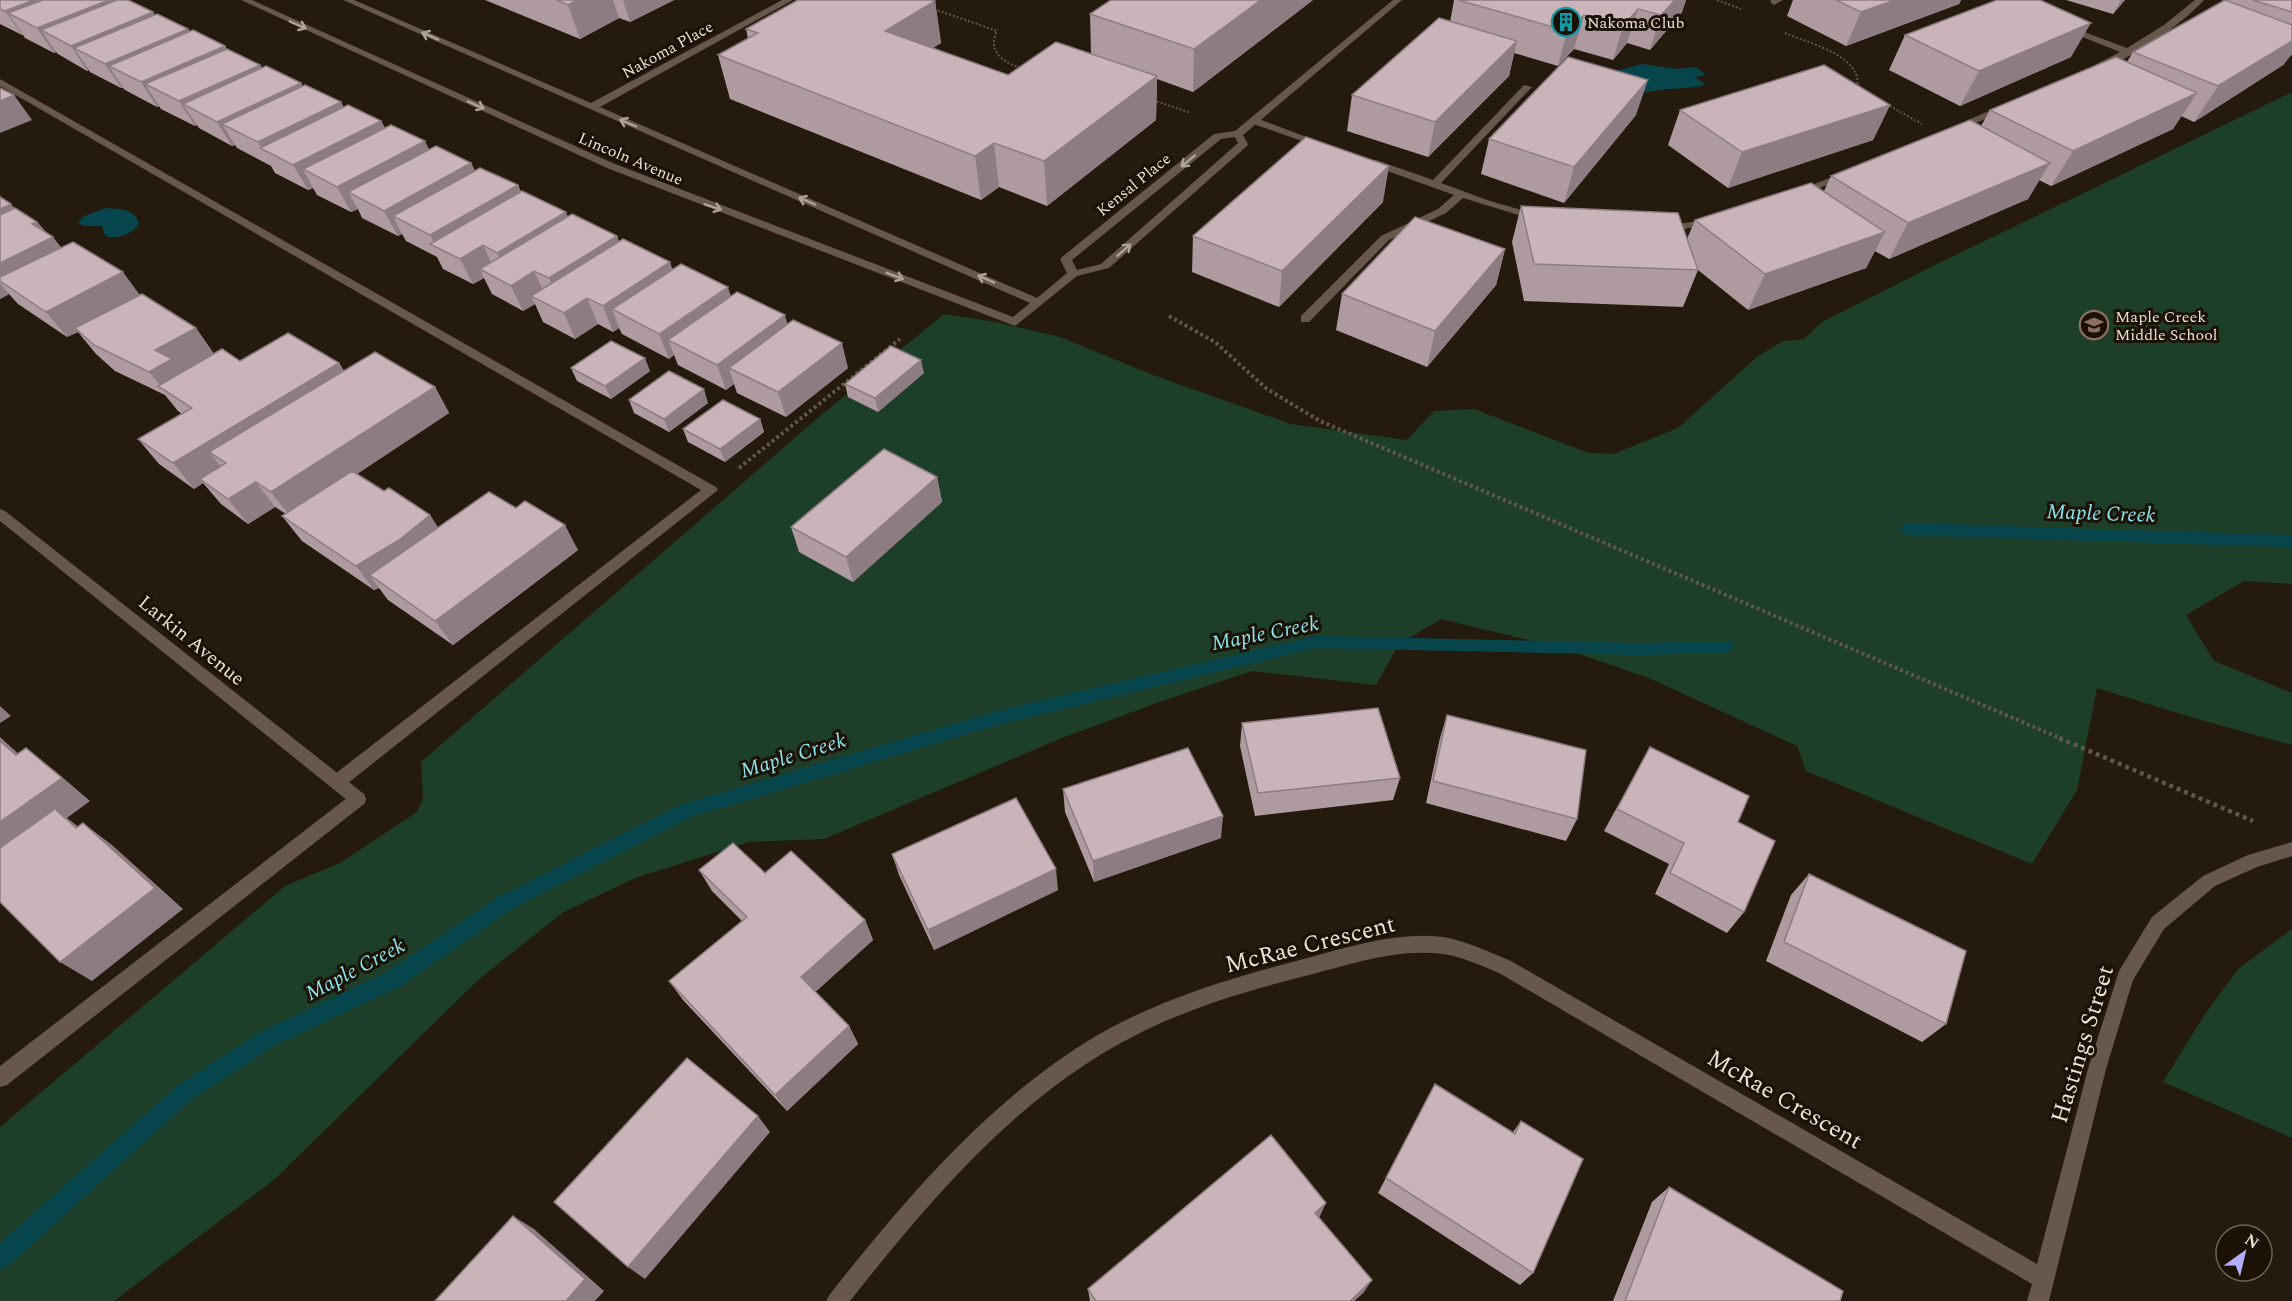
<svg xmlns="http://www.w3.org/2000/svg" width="2292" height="1301" font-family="Spectral,serif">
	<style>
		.green { fill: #1d3e28 }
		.water { fill: #07454d }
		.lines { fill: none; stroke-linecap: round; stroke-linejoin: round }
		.stream { fill: #07454d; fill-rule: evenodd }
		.path-far2 { stroke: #60574c; stroke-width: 2; stroke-dasharray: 2 2; stroke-linecap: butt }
		.path-far1 { stroke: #60574c; stroke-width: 4; stroke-dasharray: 3 3; stroke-linecap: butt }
		.path { stroke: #60574c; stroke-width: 4.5; stroke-dasharray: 4 4; stroke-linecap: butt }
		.lane { fill: #67574d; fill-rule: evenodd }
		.street { fill: #67574d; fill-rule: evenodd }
		.wall { fill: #ae9a9f }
		.shaded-wall { fill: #8d7d82 }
		.building { fill: #cab3b9; stroke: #8d7d82; stroke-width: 1.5 }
		.oneway { stroke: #aea399 }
		.labels { text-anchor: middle; stroke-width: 6; stroke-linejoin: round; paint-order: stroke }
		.far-poi-label { font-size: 16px; fill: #e8e1d8; stroke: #1b1105; text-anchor: start }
		.far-street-label { font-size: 16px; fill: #e8e1d8; stroke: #1b1105 }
		.street-label { font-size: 20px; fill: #e8e1d8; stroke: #1b1105 }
		.water-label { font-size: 21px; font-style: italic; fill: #8ae5f3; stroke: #1b1105 }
		.near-street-label { font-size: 24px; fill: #e8e1d8; stroke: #1b1105 }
	</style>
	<rect width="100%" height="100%" fill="#241a0d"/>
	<path class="green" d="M2292 92V584L2244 581 2186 615 2214 661 2292 693V745L2190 717 2097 688 2077 790 2032 864 1806 771 1797 746 1651 679 1565 649 1441 619 1399 644 1376 685 1252 671 1154 704 1062 738 824 839 749 842 635 878 562 913 477 981 275 1179 114 1301H0V1127L285 886 340 863 417 812 423 799 421 762 820 416 944 314 996 322 1060 337 1153 375 1291 424 1407 440 1434 411 1474 409 1589 453 1613 454 1678 428 1758 356 1783 341 1804 339 1822 322 1937 264Z
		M2292 929V1138L2163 1082 2203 1017 2238 969Z"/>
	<path class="water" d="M1642 64 1678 69 1696 67 1706 75 1695 77 1706 85C1684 90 1664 87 1643 93L1612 72Z
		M106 208C119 209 134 208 139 223 133 234 121 238 108 237L105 235 102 226H84L78 223 84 216Z"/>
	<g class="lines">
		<path class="stream" d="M1908 523 2292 535V547L1908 535 1903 533 1900 529 1903 525Z
			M1316 636 1638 643 1725 641 1731 642 1733 647 1731 652 1725 653 1638 655 1316 648 997 725 691 817 512 909 401 986 274 1046 191 1100 8 1266 0 1269V1243L177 1086 260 1032 387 972 498 897 680 805 997 711Z"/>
		<path class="path-far2" d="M1717 0 1741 9
			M934 9 997 31C987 52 1003 62 1021 68
			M1785 33C1808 43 1864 56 1857 88L1859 89
			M1153 100 1191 113
			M1886 104 1922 124
			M1169 316 1171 317"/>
		<path class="path-far1" d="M1169 316 1215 342 1267 389 1320 421 2062 739
			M739 468 900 339"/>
		<path class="path" d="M2059 738 2253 821"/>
		<path class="lane" d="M1771 0H1783L1774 5 1770 2Z
			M2195 0H2204C2180 26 2132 59 2098 70L2095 69V65L2120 52 2060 28 2068 26 2127 48 2164 25Z
			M0 79 716 487 718 490 343 787 337 789 331 787 329 782 331 777 701 490 0 86Z
			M1524 85 1532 87 1441 183 1490 201 1543 216V220H1535L1463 198 1446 213 1389 240 1309 322H1301V316L1381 236 1438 209 1454 195 1368 164V160H1376L1433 180Z
			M2005 104 2010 107 2009 109 1959 130 1950 128Z
			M1251 119H1259L1328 145 1319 147 1251 123Z
			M1847 171 1851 172V176L1801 195H1793L1792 193Z
			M1711 218 1715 219V223L1664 233 1658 230 1664 227Z
			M358 792 364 794 366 799 364 804 7 1085 0 1087V1066L352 794Z"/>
		<path class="street" d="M241 0H252L615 164 1013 317 1030 303 343 0H354L591 103 782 0H793L600 107 1037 298 1067 273 1060 259 1062 257 1214 134 1235 131 1393 0H1402L1243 135 1248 144 1247 146 1109 268 1077 276 1015 326 607 168ZM1235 137 1238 143 1101 264 1077 270 1072 260 1221 139Z
			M0 509 5 511 364 794 366 799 364 804 358 806 352 804 0 521Z
			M2292 842V856L2257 867 2215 886 2164 929 2133 980 2106 1069 2049 1301H2027L2032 1284 1499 973C1480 965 1463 957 1443 954 1396 948 1349 965 1305 976 1246 991 1188 1008 1134 1036 1017 1096 930 1200 850 1301H826L830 1294C907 1197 989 1100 1096 1036 1158 1000 1227 979 1296 961 1343 949 1394 931 1443 937 1467 941 1489 952 1511 961L2037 1264 2088 1069 2119 971 2152 917 2203 876 2248 855Z"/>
	</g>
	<path class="wall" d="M0 0 154 15 225 46 226 49 260 65 262 68 301 83 302 86 344 107 381 121 385 128 429 149 471 163 475 171 518 185 521 192 568 216 617 236 619 242 787 324 848 368 786 417 737 393 734 384 726 390 678 365 674 355 669 359 622 334 619 328 613 332 598 324 575 339 543 322 535 304 523 311 492 294 484 278 473 284 443 269 437 257 406 241 402 234 398 236 362 218 358 209 351 212 317 195 313 188 308 190 275 173 271 166 237 148 235 145 232 146 199 128 197 125 195 126 161 109 159 106 157 107 125 90 123 88H121L90 72 89 70 87 71 58 54 56 52 54 53 25 38 23 35H22L0 24Z
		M485 0H674L630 22 619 18 580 39Z
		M1313 0 1193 92 1157 79 1156 120 1047 206 999 187 981 200 730 99 718 55 748 39 746 29 935 1 941 43 933 48 1008 75 1091 54 1090 14Z
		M1454 0H1686L1682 12 1650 50 1627 43 1613 60 1574 49 1558 66 1514 53 1509 76 1428 157 1347 131 1352 95 1450 22Z
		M1793 0H1961L1959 4 1846 46 1787 16Z
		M2066 0H2125L2113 14Z
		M2223 0H2292V54L2283 65 2194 122 2181 116 2173 129 2051 186 2039 180 2028 199 1889 259 1875 251 1866 268 1748 310 1698 270 1683 307 1524 301 1512 242 1521 206 1687 239 1695 220 1824 191 1831 176 1981 126 1990 110 2127 62 2133 52 2222 2Z
		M1905 35 2071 57 1960 106 1889 70Z
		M1890 105 1873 140 1728 188 1668 145 1680 110Z
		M1636 115 1564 203 1481 174 1489 139Z
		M0 197 15 209 37 222 46 232 61 247 196 328 214 354 240 361 339 363 344 371 435 387 449 413 357 474 384 491 430 515 438 528 578 550 453 645 388 600 379 588 374 590 302 541 282 516 286 514 275 507 248 524 221 504 203 483 194 489 159 464 138 439 182 414 178 411 165 395 115 371 96 354 78 332 67 337 18 304 9 294 0 299Z
		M1383 202 1279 307 1192 272 1193 236Z
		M1505 249 1496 285 1427 367 1336 330 1342 294Z
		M571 368 650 371 611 399 577 381Z
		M924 373 878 412 848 397 845 384Z
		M629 400 708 403 669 432 634 413Z
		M760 419 764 432 725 462 688 442 683 429Z
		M937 477 942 502 853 582 799 552 791 527Z
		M1447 715 1577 819 1566 841 1426 803 1440 738Z
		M1242 723 1400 778 1393 800 1255 816 1240 746Z
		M1650 747 1738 822 1744 912 1727 933 1655 894 1669 864 1604 831Z
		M1063 789 1221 838 1094 882 1065 812Z
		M892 854 1058 890 934 950 899 875Z
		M699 870 765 873 865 920 873 940 815 992 849 1026 858 1044 787 1111 683 1000 669 981 742 921 712 891Z
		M1809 874 1946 1024 1922 1042 1766 961 1791 895Z
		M1435 1084 1513 1132 1521 1121 1533 1273 1520 1285 1378 1193Z
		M1669 1187 1840 1301H1613L1652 1202Z
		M1320 1216 1319 1217 1364 1292 1354 1301H1090L1088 1289Z"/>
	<path class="shaded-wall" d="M0 0H122L41 30 56 52 54 53 37 28 8 13 23 35H22L5 11Z
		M577 0H613L619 18 580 39 568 5Z
		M623 0H674L630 22Z
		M1261 0H1313L1193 92 1194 49Z
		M1675 0H1686L1682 12 1650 50 1661 15Z
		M1895 0H1961L1959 4 1846 46 1861 12Z
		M2121 0H2125L2113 14Z
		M935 1 941 43 892 74 885 31Z
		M1638 9 1627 43 1613 60 1623 26Z
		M153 12 168 36 74 48 89 70 87 71 71 46Z
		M1584 15 1574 49 1558 66 1567 31Z
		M2091 23 2071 57 1960 106 1979 71Z
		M188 29 203 53 109 66 123 88H121L105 64Z
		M1517 41 1509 76 1428 157 1435 122Z
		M2292 41V54L2283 65 2194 122 2218 86Z
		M225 46 239 70 145 84 159 106 157 107 141 82Z
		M260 65 274 89 183 104 197 125 195 126 179 101Z
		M1157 76 1156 120 1047 206 1044 161Z
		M1648 80 1636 115 1564 203 1574 167Z
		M301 83 314 108 222 124 235 145 232 146 217 122Z
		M2197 93 2173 129 2051 186 2073 151Z
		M14 95 32 120 0 133V101Z
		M341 102 354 127 262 149 258 142Z
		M1890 105 1873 140 1728 188 1742 152Z
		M381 121 394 146 303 169 313 188 308 190 293 165Z
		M425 141 437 166 348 192 358 209 351 212 337 187Z
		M994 143 999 187 981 200 975 156Z
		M471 163 483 188 393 216 402 234 398 236 384 211Z
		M2050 163 2028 199 1889 259 1908 223Z
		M1389 166 1383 202 1279 307 1282 271Z
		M518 185 529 210 436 247 430 235Z
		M11 204 31 229 0 244V209Z
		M566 212 576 237 509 278 497 253Z
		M37 222 51 239 53 237 73 263 0 281V263L32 224Z
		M1885 232 1866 268 1748 310 1765 274Z
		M617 236 626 261 561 304 549 278Z
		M483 245 495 271 480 269 484 278 473 284 460 259Z
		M1505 249 1496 285 1427 367 1435 331Z
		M670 262 679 287 612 309 619 328 613 332 603 306Z
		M534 271 546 296H531L535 304 523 311 511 286Z
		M123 272 142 298 75 328 78 332 67 337 46 312Z
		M0 283 9 294 0 299Z
		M728 287 736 312 668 340 674 355 669 359 659 334Z
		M587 298 598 324 575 339 564 313Z
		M785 315 792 341 729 368 734 384 726 390 717 365Z
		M196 328 214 354 163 389 149 372 155 350Z
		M842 343 848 368 786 417 778 392Z
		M645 358 650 371 611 399 605 386Z
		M921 360 924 373 878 412 875 398Z
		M339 363 355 389 226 463 209 452 224 470 200 479 203 483 194 489 173 463Z
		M435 387 449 413 291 517 271 492Z
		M704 389 708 403 669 432 664 419Z
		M760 419 764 432 725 462 720 449Z
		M937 477 942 502 853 582 846 557Z
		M256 482 275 507 248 524 228 499Z
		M430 515 446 540 370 575 379 588 374 590 356 566Z
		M565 525 578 550 453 645 435 621Z
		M0 706 11 716 0 723Z
		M0 737 45 778 16 755 0 741Z
		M26 748 55 771 90 801 67 818 84 831 76 828 0 867V822Z
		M1223 816 1221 838 1094 882 1093 861Z
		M83 823 112 845 183 909 92 981 60 962Z
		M1056 869 1058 890 934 950 928 930Z
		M865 920 873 940 811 996 801 977Z
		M849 1026 858 1044 787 1111 775 1095Z
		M758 1116 770 1132 645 1279 628 1267Z
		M1326 1203 1320 1216 1310 1226 1315 1213Z
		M513 1216 534 1229 604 1291 595 1301H566Z
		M1372 1280 1364 1292 1354 1301H1350Z"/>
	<path class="building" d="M0 0H34L5 11 0 9Z
		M43 0H109L37 28 8 13Z
		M117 0H128L153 12 71 46 41 30Z
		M557 0H577L568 5Z
		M798 0H932L935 1 885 31 1008 75 1056 42 1157 76 1044 161 994 143 975 156 718 55 758 33 746 29Z
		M1111 0H1261L1194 49 1090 14Z
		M1458 0H1675L1661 15 1638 9 1623 26 1584 15 1567 31Z
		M1836 0H1895L1861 12Z
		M1997 0H2040L2091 23 1979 71 1905 35Z
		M2225 0 2292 25V41L2218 86 2133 52Z
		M2253 0H2292V12Z
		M157 14 188 29 105 64 74 48Z
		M1439 18 1517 41 1435 122 1352 95Z
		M193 30 225 46 141 82 109 66Z
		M227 49 260 65 179 101 145 84Z
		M1568 57 1648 80 1574 167 1489 139Z
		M2116 57 2197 93 2073 151 1990 110Z
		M1824 65 1890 105 1742 152 1680 110Z
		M266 66 301 83 217 122 183 104Z
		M305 85 341 102 258 142 222 124Z
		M0 88 14 95 0 101Z
		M348 105 381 121 293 165 260 148Z
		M1970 120 2050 163 1908 223 1831 176Z
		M391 125 425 141 337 187 303 169Z
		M1306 137 1389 166 1282 271 1193 236Z
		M436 146 471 163 384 211 348 192Z
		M480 168 518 185 430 235 393 216Z
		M1811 183 1885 232 1765 274 1695 220Z
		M522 191 566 212 497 253 483 245 460 259 430 244Z
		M0 197 11 204 0 209Z
		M1521 206 1678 213 1698 270 1534 264Z
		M15 208 37 222 32 224 53 237 0 263V215Z
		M572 214 617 236 549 278 534 271 511 286 480 269Z
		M1415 217 1505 249 1435 331 1342 294Z
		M623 239 670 262 603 306 587 298 564 313 531 296Z
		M73 242 123 272 46 312 0 281V277Z
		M681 264 728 287 659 334 612 309Z
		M737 292 785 315 717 365 668 340Z
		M142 294 196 328 155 350 172 359 149 372 94 345 75 328Z
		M793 320 842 343 778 392 729 368Z
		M288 333 339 363 173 463 138 439 192 408 158 386 222 349 240 361Z
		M611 341 645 358 605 386 571 368Z
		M891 346 921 360 875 398 845 384Z
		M375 352 435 387 271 492 256 482 228 499 200 479 226 463 209 452Z
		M669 371 704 389 664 419 629 400Z
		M723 400 760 419 720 449 683 429Z
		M884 449 937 477 846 557 791 527Z
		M352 471 384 491 389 488 430 515 399 540 356 566 282 516Z
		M489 492 516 508 525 501 565 525 435 621 370 575Z
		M1378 708 1400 778 1258 793 1242 723Z
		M1447 715 1586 750 1577 819 1433 781Z
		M0 741 16 755 26 748 62 778 0 822Z
		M1650 747 1749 796 1738 822 1775 841 1744 912 1670 873 1684 843 1617 809Z
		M1188 748 1223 816 1093 861 1063 789Z
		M1016 798 1056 869 928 930 892 854Z
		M55 809 76 828 83 823 155 888 60 962 0 902V848Z
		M733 843 765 873 791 851 865 920 801 977 849 1026 775 1095 669 981 747 917 699 870Z
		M1809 874 1966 951 1946 1024 1784 942Z
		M687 1058 758 1116 628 1267 554 1202Z
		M1435 1084 1515 1134 1521 1121 1583 1159 1533 1273 1386 1178Z
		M1271 1135 1326 1203 1315 1213 1372 1280 1350 1301H1096L1088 1289Z
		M1669 1187 1843 1291 1840 1301H1625Z
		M513 1216 585 1279 566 1301H435Z"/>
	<defs><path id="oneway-shaft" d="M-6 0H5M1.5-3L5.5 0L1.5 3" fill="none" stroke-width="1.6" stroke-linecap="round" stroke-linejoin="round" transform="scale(1.5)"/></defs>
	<g class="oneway">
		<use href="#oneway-shaft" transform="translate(298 25) rotate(24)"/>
		<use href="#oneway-shaft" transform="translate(430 36) rotate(-156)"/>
		<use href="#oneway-shaft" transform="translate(476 105) rotate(24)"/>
		<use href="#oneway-shaft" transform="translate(628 123) rotate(-157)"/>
		<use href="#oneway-shaft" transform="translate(1188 161) rotate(141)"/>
		<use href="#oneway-shaft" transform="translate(807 201) rotate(-157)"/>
		<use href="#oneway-shaft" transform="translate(713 207) rotate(18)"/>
		<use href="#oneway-shaft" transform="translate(1124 250) rotate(-41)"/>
		<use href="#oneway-shaft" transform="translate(895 276) rotate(21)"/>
		<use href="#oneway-shaft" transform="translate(986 279) rotate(-156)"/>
	</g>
	<defs>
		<g id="building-ring" transform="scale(1.5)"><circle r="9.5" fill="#1b1105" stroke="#0f9aa8" stroke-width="1.5"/><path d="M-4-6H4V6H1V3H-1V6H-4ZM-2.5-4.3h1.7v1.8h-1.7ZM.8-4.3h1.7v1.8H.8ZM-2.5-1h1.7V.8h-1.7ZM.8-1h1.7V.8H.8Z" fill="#0f9aa8"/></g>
		<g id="school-ring" transform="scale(1.5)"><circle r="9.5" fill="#1b1105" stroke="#8d6e63" stroke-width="1.5"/><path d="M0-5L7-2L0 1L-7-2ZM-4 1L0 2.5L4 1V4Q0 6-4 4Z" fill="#8d6e63"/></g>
	</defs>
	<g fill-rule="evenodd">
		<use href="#building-ring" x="1566" y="22"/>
		<use href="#school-ring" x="2094" y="325"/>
	</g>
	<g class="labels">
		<g class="far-poi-label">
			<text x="1587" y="28">Nakoma Club</text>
			<text x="2115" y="322">Maple Creek<tspan x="2115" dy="18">Middle School</tspan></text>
		</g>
		<g class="far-street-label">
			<text transform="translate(667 49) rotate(-29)" y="6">Nakoma Place</text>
			<text transform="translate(631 158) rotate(23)" y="6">Lincoln Avenue</text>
			<text transform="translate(1133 184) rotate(-39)" y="6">Kensal Place</text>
		</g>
		<g class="street-label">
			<text transform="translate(192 640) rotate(39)" y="7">Larkin Avenue</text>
		</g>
		<g class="water-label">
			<text transform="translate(2101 513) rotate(2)" y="7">Maple Creek</text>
			<text transform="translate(1265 633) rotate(-11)" y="7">Maple Creek</text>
			<text transform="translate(793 755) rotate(-17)" y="7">Maple Creek</text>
			<text transform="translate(355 969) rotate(-28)" y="7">Maple Creek</text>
		</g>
		<g class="near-street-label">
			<text transform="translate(1310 944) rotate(-14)" y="8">McRae Crescent</text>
			<text transform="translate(2082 1044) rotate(-73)" y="8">Hastings Street</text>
			<text transform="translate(1785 1099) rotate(30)" y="8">McRae Crescent</text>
		</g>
	</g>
	<g transform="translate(2244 1253) rotate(34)"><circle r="28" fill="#1b1105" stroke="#6d6459" stroke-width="1.5"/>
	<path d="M0-4.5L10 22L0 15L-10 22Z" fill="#b2adf9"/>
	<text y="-9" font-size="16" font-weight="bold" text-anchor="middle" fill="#e8e1d8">N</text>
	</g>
</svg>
